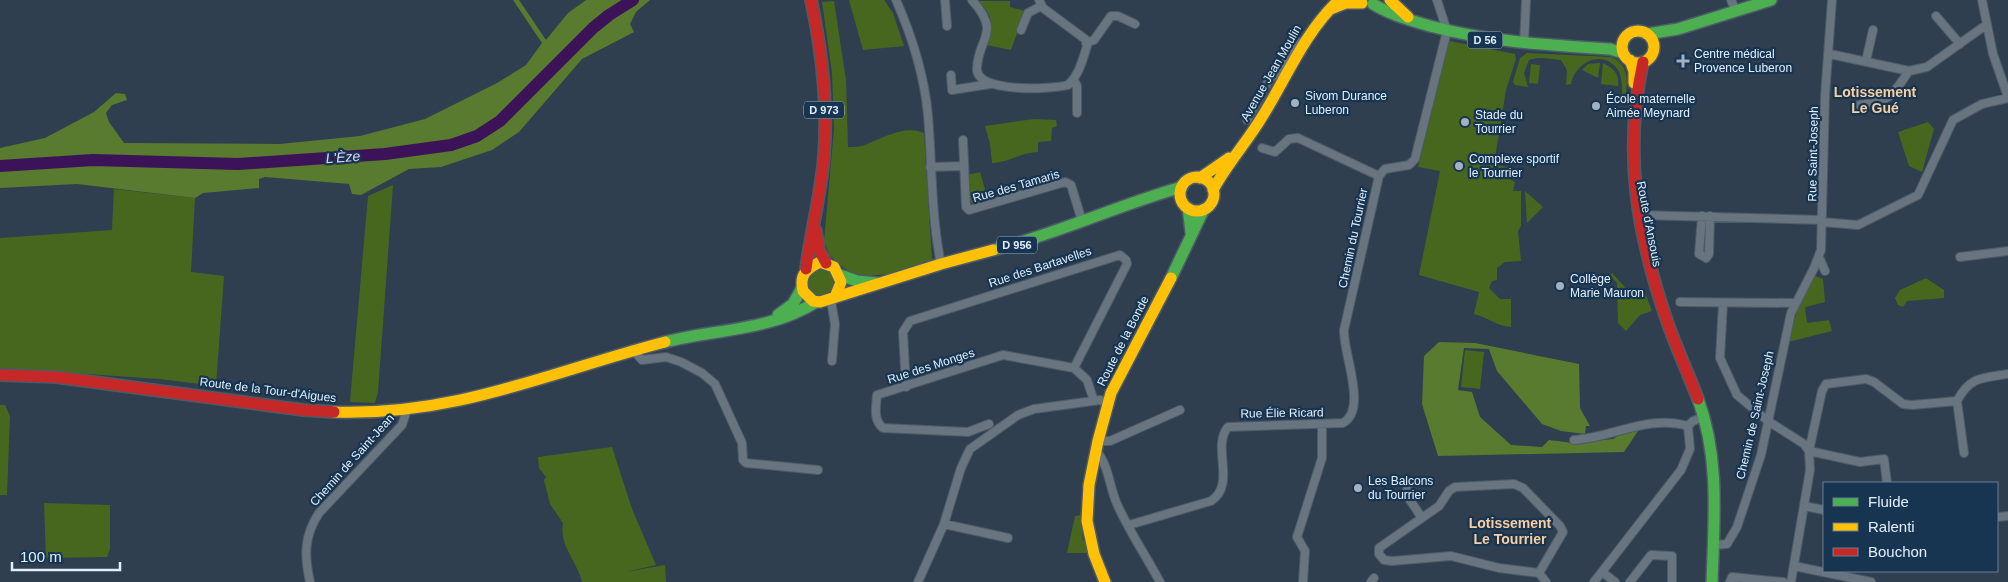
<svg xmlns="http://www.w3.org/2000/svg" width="2008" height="582" font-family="Helvetica,sans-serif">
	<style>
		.green { fill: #47671e }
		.forest { fill: #587b2f }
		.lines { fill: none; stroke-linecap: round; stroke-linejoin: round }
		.river { stroke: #3c1358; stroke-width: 12 }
		.street-casing { stroke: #4d5b67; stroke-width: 10 }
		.fast-casing { stroke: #4d5b67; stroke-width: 14 }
		.slow-casing { stroke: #4d5b67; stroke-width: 14 }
		.jam-casing { stroke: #4d5b67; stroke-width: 14 }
		.street { stroke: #68747f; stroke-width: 8 }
		.fast { stroke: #4caf50; stroke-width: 11 }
		.slow { stroke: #ffc107; stroke-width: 11 }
		.jam { stroke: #c62828; stroke-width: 11 }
		.poi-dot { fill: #a3b1c0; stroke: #173551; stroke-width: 2 }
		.labels { text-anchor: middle; stroke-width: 4.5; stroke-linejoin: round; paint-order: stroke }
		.shield { fill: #173551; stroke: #a4b7c9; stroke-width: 1 }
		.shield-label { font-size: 11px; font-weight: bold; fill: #e1effd }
		.poi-label { font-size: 12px; fill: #e1effd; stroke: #173551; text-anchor: start }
		.street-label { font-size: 12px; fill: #e1effd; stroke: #173551 }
		.neighbourhood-label { font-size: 14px; font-weight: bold; fill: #face9e; stroke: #173551 }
		.water-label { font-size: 14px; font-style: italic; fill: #e7d0fa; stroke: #173551 }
	</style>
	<rect width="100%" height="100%" fill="#2f3f4f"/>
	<path class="green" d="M849 0H884L893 13 904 46 863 50Z
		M834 1 846 80 848 147C854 147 861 147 867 144 885 137 905 125 924 133L932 260 888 274 855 277 830 256 824 241 834 129 832 73 822 2Z
		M978 1H1010V7L1025 11 1011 50 987 45C993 24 994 16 978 1Z
		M1449 41 1515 54 1516 59 1506 90 1494 164 1514 169 1511 180 1515 182 1513 191H1521V226L1518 231 1521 261 1505 262 1497 268V280L1492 281 1489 288 1500 299H1511V327C1497 326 1487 317 1474 314L1479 292 1419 275 1440 171 1418 167Z
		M1527 53 1612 57C1631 67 1627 83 1625 101H1622C1622 91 1623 79 1618 70 1603 48 1575 62 1571 84L1566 85 1567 70 1561 60C1548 59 1542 56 1529 60L1524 73 1528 87 1515 85 1513 82 1520 58Z
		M1600 63 1598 78 1582 70 1588 64Z
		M1603 63C1613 68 1620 74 1618 86L1601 84Z
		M1531 64 1540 65 1538 84 1529 83Z
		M1034 119 1056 120 1057 126 1052 128 1051 141 1038 142V152C1021 152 1009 163 992 163L990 144 985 126Z
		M1928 122 1934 129 1922 172 1909 166 1898 132Z
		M980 172 988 200 975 205 970 202 968 175Z
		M393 185 378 392 375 403 350 402 368 196Z
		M114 189 195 198 191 272 224 276 216 386 159 379 0 368V238L112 230Z
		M1525 191 1543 207 1527 223Z
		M807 283a14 14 0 1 1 28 0a14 14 0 1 1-28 0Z
		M1612 273 1634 297 1644 290 1652 311 1640 315 1626 331 1618 323 1617 283 1610 275Z
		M1815 276 1823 279 1825 302 1805 307 1807 323 1829 320 1832 331 1788 342 1798 308Z
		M1926 278 1944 290V298L1907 301 1903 307 1898 305 1895 298 1900 290Z
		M1465 350 1484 352 1480 389 1461 387Z
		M0 405H5L10 416 7 495H0Z
		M612 447 632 509 656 565 625 572 665 565 666 582H582C577 561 559 546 563 523L550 504 544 480 546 477 539 468 538 457Z
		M44 503 110 505V549L107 557 46 558Z
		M1083 515 1081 521 1083 540 1087 544 1089 553H1067L1075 516Z"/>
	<path class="forest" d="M513 0H519L546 40 568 13 586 0H650L636 12 630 24 634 32 582 59 519 132 492 150 441 167 409 169 361 195 352 194 349 184 265 177 259 179V188L203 193 195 198 77 184 0 188V148L45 138 94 112 116 93 125 94 127 100 112 105 106 113 109 122 124 143 280 144 360 136 425 119 497 83 526 65 542 43Z
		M1439 342 1475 343 1579 364 1580 408 1590 426H1586L1585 434 1561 431 1542 424 1497 371 1489 349 1464 348 1458 390 1472 392 1480 417 1511 445 1542 447 1549 440 1573 443 1613 439 1621 434 1640 428 1624 452 1438 456 1422 404 1424 356Z"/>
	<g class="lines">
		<path class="river" d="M0 166 93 160 238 164 385 154 451 145 477 136 500 121 593 28 609 15 633 0"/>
		<g class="street-casing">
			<path id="street" d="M896 0C912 36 924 75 928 115 932 164 931 215 941 264
				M945 0 947 26
				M972 0C1002 34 978 37 977 68 975 94 1053 89 1068 85 1079 75 1083 59 1087 46L1085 39 1043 8 1039 0
				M1731 0 1736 11
				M1982 0 1993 54 2008 97
				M1936 16 1960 44
				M1021 30 1028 13 1041 6
				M1086 43 1094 40 1111 16H1118L1135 24
				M1524 44 1526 0
				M1830 54 1909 71 1927 67 1986 25
				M1866 61 1873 30
				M951 75 952 90 990 84
				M1074 80 1077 86V113
				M1859 105C1891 101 1891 97 1909 71
				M1247 120 1270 78 1280 72 1294 46 1301 42
				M963 140 966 207 969 210 1065 182 1071 185 1082 221
				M1262 148 1275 152 1289 139 1298 138 1379 176
				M930 167 964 166
				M1639 215 1822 220
				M1702 216 1699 254 1706 258 1709 254 1710 216
				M1822 222 1858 225 1918 195 1953 120 1982 104 2008 98
				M1819 257 1825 271
				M1960 257 2008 251
				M831 301 835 324 832 361
				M1680 302 1794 303
				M1723 303 1720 358 1737 395 1768 421 1804 444 1809 451 1810 470 1791 582
				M634 351 642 360 666 357 681 362 702 373 715 384 742 443 743 460 746 463 818 470
				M906 387 903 332 910 321 1120 255 1126 260 1127 264 1074 368
				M1957 401 1964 453
				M989 424 968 432 883 428C873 420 876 407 877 395L1003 355 1074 368 1087 380 1094 401
				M1574 440C1612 438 1648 414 1688 426
				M1098 441H1110L1180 410
				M1096 451C1109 465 1109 486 1117 504 1129 531 1146 556 1160 582
				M1887 483 1884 459 1860 462 1809 451 1822 391 1826 384 1866 379 1874 382 1903 404 1912 405 1957 401C1970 376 1983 378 2008 374
				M1514 484 1523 488 1560 526 1563 532 1539 573 1499 568 1451 556 1392 561 1384 560 1379 554V548L1439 506 1449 491 1455 487Z
				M1408 485 1406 494 1422 518
				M1804 506 1824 510
				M1997 517 2008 516
				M944 524 1008 538
				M1129 525 1211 501C1237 484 1211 447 1228 427L1343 423C1368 409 1343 354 1344 330L1379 176 1385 169 1409 165 1415 159 1447 31 1437 0
				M1713 545 1727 544 1737 527 1761 455 1791 313 1814 268 1821 250 1825 96 1832 0
				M1794 566 1871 582
				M1602 572 1615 582
				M1539 573 1546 582
				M310 582C304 555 304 536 319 513L402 425 407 410
				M918 582 944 524 961 468 970 449 1018 415 1034 409 1100 400 1108 403
				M1303 582 1305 551 1297 537 1322 458V424
				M1371 582 1374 578
				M1594 582 1681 470 1690 449 1688 426 1693 421 1704 417
				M1630 582 1651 555 1672 556V582
				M1730 582 1732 577 1783 582"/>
		</g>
		<g class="fast-casing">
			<path id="fast" d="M1373 4C1391 15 1410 20 1430 26 1489 42 1549 45 1610 49L1623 53
				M1647 34 1678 29 1771 0
				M1188 208 1191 232
				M993 250C1057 234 1118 205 1182 187
				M840 275 857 281 877 283
				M1171 278 1204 209
				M778 315 793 304 802 288
				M665 342C716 329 770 331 816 302
				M1698 399C1720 458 1714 520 1712 582"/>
		</g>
		<g class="slow-casing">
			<path id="slow" d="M1390 0 1408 17
				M1331 9 1346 3H1362
				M1622 47a16 16 0 1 1 32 0a16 16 0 1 1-32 0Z
				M1630 60 1634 71V83
				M1180 194a17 17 0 1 1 34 0a17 17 0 1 1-34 0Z
				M1200 178 1229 158
				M1213 190C1227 164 1247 142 1262 117 1287 77 1304 33 1339 0
				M835 297 841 282 834 267 820 262C806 269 799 275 803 291L813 301 820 302 941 264 993 250
				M334 412C457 416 550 372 665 342
				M1105 582 1094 554 1087 521 1089 485 1098 441 1111 393 1171 278"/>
		</g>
		<g class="jam-casing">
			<path id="jam" d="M1643 62C1623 152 1637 234 1667 321 1676 347 1688 373 1698 399
				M816 231 819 250 826 263
				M806 269C811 231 821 194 824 156 828 103 822 51 811 0
				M0 375 56 377 303 410 334 412"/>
		</g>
		<use href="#street" class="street"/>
		<use href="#fast" class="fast"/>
		<use href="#slow" class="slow"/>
		<use href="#jam" class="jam"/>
	</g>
	<g class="poi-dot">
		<path d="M1680.5 53.5h5v5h5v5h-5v5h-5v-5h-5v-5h5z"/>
		<circle cx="1295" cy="103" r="5"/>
		<circle cx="1596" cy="106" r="5"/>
		<circle cx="1465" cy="122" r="5"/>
		<circle cx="1459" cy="166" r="5"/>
		<circle cx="1560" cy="286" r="5"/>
		<circle cx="1358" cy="488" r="5"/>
	</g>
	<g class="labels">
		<g class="shield">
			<rect x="1467.5" y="31.5" width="35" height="17" rx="4"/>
			<rect x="804" y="101.5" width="40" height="17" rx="4"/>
			<rect x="997" y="236.5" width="40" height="17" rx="4"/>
		</g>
		<g class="shield-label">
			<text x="1485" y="44">D 56</text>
			<text x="824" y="114">D 973</text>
			<text x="1017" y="249">D 956</text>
		</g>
		<g class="poi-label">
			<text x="1694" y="58">Centre médical<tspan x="1694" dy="14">Provence Luberon</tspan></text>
			<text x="1305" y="100">Sivom Durance<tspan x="1305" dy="14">Luberon</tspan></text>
			<text x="1606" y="103">École maternelle<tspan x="1606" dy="14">Aimée Meynard</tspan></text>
			<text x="1475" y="119">Stade du<tspan x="1475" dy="14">Tourrier</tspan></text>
			<text x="1469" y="163">Complexe sportif<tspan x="1469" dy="14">le Tourrier</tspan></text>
			<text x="1570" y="283">Collège<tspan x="1570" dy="14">Marie Mauron</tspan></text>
			<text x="1368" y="485">Les Balcons<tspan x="1368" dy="14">du Tourrier</tspan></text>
		</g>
		<g class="street-label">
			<text transform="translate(1271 73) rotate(-60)" y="4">Avenue Jean Moulin</text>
			<text transform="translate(1813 154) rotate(-89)" y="4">Rue Saint-Joseph</text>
			<text transform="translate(1016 186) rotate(-16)" y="4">Rue des Tamaris</text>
			<text transform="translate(1649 224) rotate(79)" y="4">Route d'Ansouis</text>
			<text transform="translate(1353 238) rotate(-78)" y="4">Chemin du Tourrier</text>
			<text transform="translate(1040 267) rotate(-18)" y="4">Rue des Bartavelles</text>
			<text transform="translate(1123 341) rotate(-63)" y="4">Route de la Bonde</text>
			<text transform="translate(931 366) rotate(-18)" y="4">Rue des Monges</text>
			<text transform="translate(268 390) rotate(7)" y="4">Route de la Tour-d'Aigues</text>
			<text transform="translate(1282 413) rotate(-1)" y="4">Rue Élie Ricard</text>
			<text transform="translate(1755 415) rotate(-77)" y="4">Chemin de Saint-Joseph</text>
			<text transform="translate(352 460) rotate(-48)" y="4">Chemin de Saint-Jean</text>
		</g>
		<g class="neighbourhood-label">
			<text x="1875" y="97">Lotissement<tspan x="1875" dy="16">Le Gué</tspan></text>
			<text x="1510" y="528">Lotissement<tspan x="1510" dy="16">Le Tourrier</tspan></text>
		</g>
		<g class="water-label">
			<text transform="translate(343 157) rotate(-4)" y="5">L'Èze</text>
		</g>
	</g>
	<rect x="1823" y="482" width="175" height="90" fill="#173551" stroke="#687f96"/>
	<rect x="1833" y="498" width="25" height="8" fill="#4caf50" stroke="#687f96"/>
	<text x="1868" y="507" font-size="15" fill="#e1effd">Fluide</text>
	<rect x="1833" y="523" width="25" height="8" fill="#ffc107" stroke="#687f96"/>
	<text x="1868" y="532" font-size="15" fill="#e1effd">Ralenti</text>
	<rect x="1833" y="548" width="25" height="8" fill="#c62828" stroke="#687f96"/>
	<text x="1868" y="557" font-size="15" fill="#e1effd">Bouchon</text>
	<path d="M12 562v8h108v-8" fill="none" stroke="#e1effd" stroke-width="2.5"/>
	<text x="20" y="562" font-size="15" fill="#e1effd" stroke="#173551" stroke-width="4" paint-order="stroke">100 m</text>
</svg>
